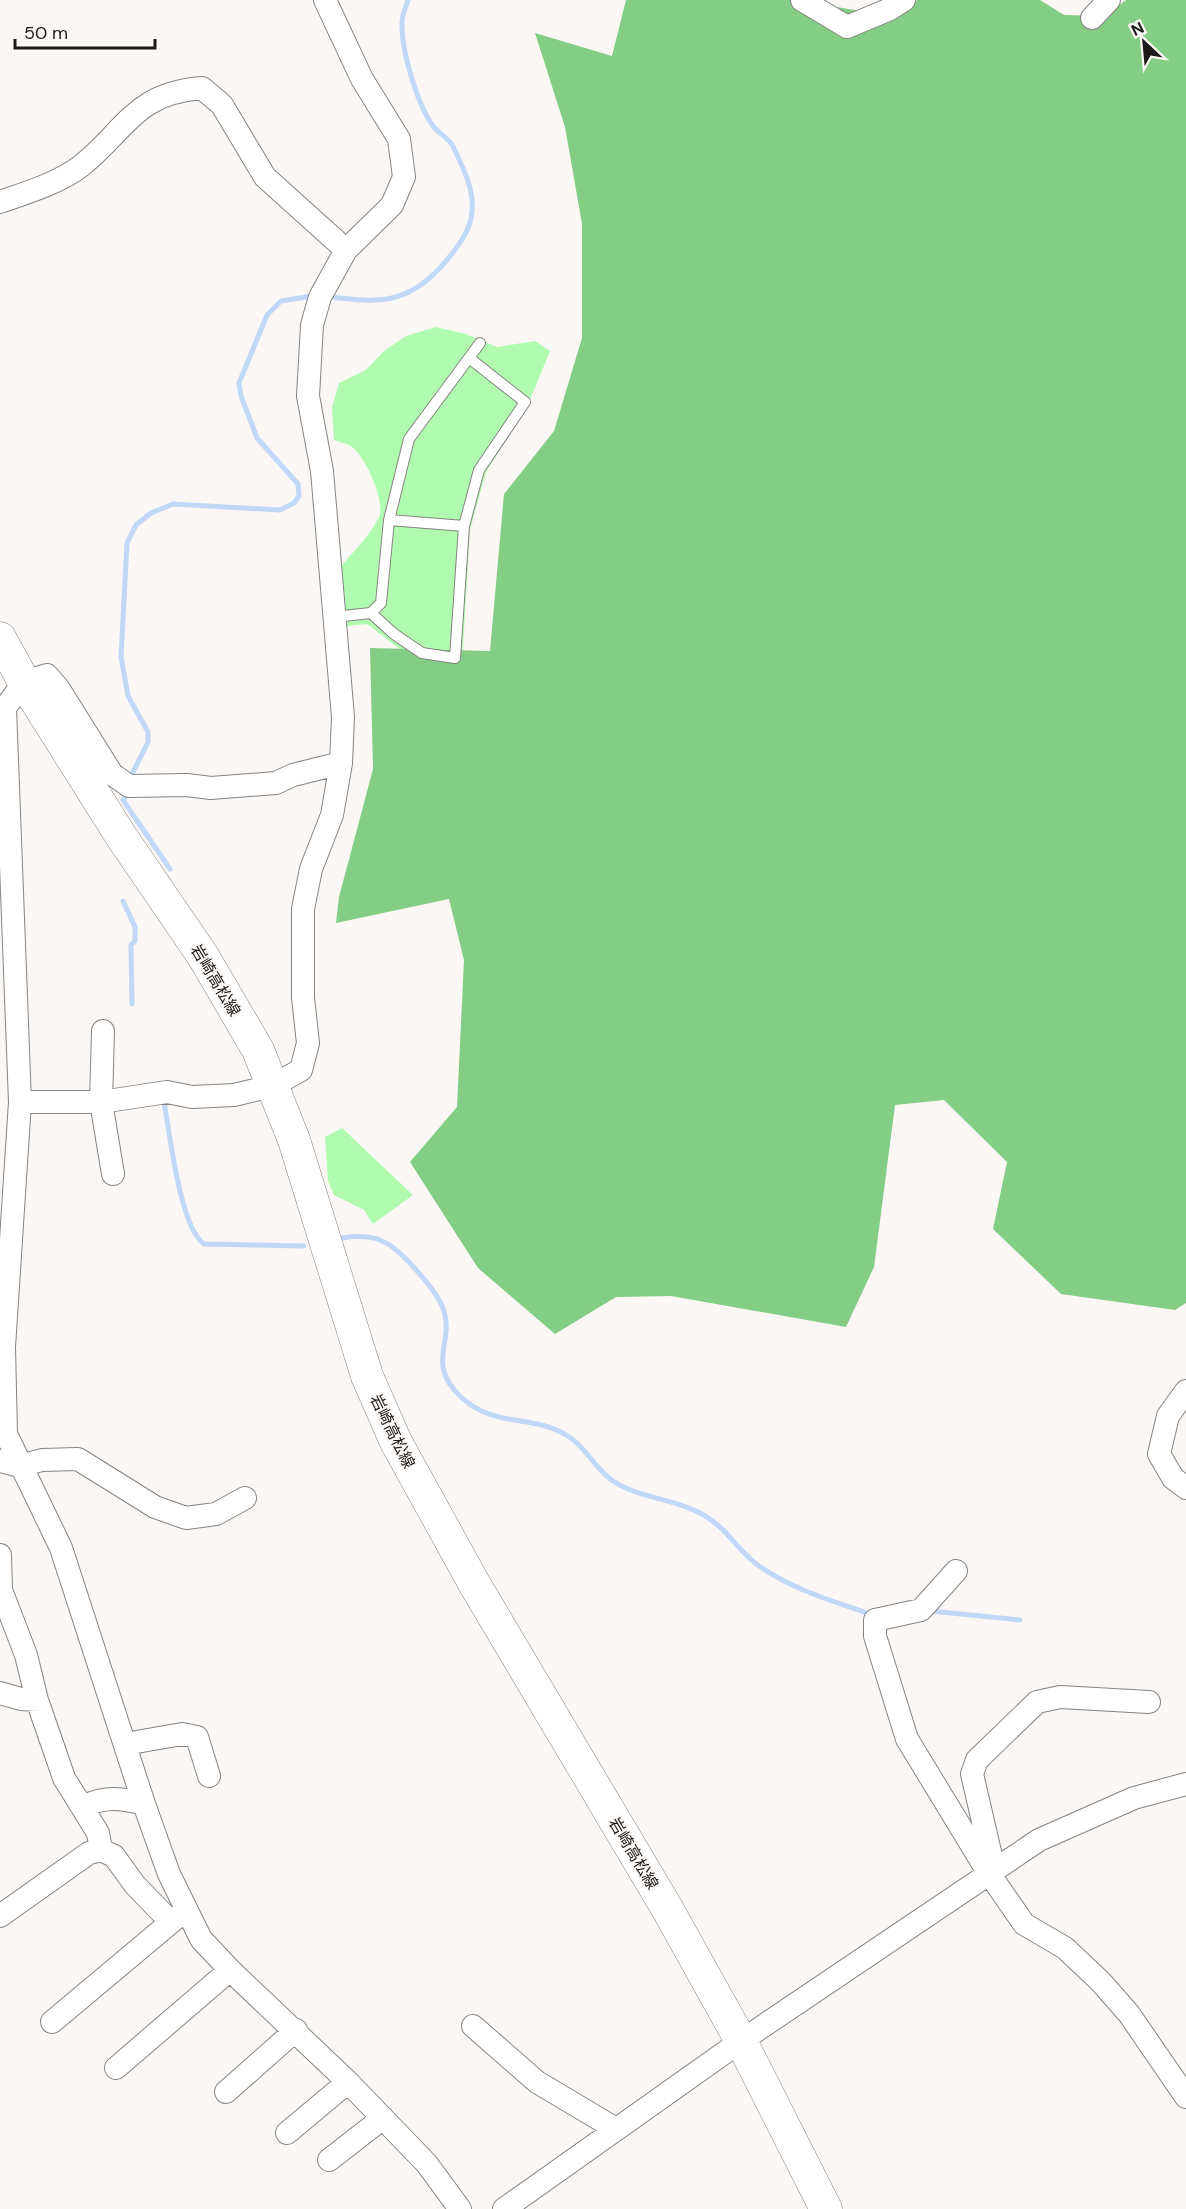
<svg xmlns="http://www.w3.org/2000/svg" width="1186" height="2209" font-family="'DM Sans','Noto Sans JP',sans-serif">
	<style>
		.green { fill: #b1fbb0 }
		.forest { fill: #84cd84 }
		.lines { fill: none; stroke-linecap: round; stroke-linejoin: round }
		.stream { stroke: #c2d8f8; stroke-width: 5 }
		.lane-casing { stroke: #868482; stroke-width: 12 }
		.street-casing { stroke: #868482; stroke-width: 24 }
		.secondary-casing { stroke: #868482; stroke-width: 33 }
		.lane { stroke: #fff; stroke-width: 10 }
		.street { stroke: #fff; stroke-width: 22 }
		.secondary { stroke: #fff; stroke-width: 32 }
		.labels { text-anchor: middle; stroke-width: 4.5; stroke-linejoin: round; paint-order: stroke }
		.street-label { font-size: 16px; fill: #1c1b1a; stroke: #faf7f4 }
	</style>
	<rect width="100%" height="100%" fill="#faf7f4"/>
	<path class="green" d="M436 327 466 334 497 347 535 341 550 351 527 407 486 472 470 530 462 663 414 660 367 624 347 626 342 593V565C355 550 370 535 379 517 386 501 365 456 351 446 346 443 339 442 334 440L332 407 339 383 366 370 384 351 406 336Z
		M342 1128 413 1195 373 1224 364 1210 334 1195 328 1181 325 1137Z"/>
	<path class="forest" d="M626 0H793L886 15 918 0H1040L1064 15 1105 16 1126 0H1186V1303L1175 1310 1061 1294 993 1229 1007 1162 944 1100 895 1105 874 1267 846 1327 671 1296 616 1297 555 1334 478 1268 410 1162 457 1107 464 960 449 899 336 923 339 897 373 769 370 648 490 651 504 494 554 431 582 338V224L565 127 535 33 612 56Z"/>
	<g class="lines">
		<path class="stream" d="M332 297C379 303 406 304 440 268 471 233 483 211 462 166 458 158 455 148 450 142 445 136 437 132 433 126 417 104 401 49 402 22 402 15 406 7 408 0
			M130 778 148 742V732L128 696 121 657 127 543 136 525 151 513 173 504 280 510 294 503 299 496 298 484 257 438 241 396 239 383 267 315 281 301 312 296
			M128 792 123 800 170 869
			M123 901 135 927V941L131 945 132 1004
			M164 1102C170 1134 180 1228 204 1244L304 1246
			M342 1238C355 1236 369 1235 382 1241 400 1248 439 1293 444 1311 454 1342 426 1364 460 1396 494 1429 531 1413 568 1436 587 1448 595 1469 613 1481 639 1498 670 1498 698 1512 728 1527 736 1550 759 1566 792 1589 829 1600 867 1613
			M931 1611 1020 1620"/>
		<g class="lane-casing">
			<path id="lane" d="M389 520 464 526
				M371 613 394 634 422 653 455 658 464 526 479 470 525 402 469 358
				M333 617 371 613 381 603 389 520 409 439 480 343"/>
		</g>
		<g class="street-casing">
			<path id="street" d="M802 0 847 27 890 9 904 0
				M1092 18 1109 0
				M0 202C26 193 59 183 81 166 126 130 135 93 202 88L222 105 265 177 346 250
				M341 763 293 775 276 783 211 788 187 785 129 786 112 774 59 689 47 675 24 682 5 708 20 1102 4 1347 6 1434 61 1548 144 1804 169 1874 201 1939 230 1970 348 2082 427 2164 460 2209
				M103 1031 101 1102 113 1174
				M20 1102H101L167 1092 192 1097 234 1095 272 1086 301 1070 308 1043 303 998V909L311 869 332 815 341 763 343 717 322 471 308 396 312 325 320 297 346 250 392 205 404 177 399 139 362 79 325 0
				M1186 1391 1168 1416 1159 1454 1173 1478 1186 1488
				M0 1461 20 1466 42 1460 78 1459 155 1507 186 1518 216 1514 245 1498
				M0 1555 1 1590 26 1655 37 1700 64 1778 98 1833 101 1850
				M956 1571 921 1610 875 1620V1636L907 1739 988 1872 1024 1924 1065 1948 1101 1982 1129 2014 1186 2097
				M0 1693 21 1699 37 1700
				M125 1744 182 1734 197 1737 209 1776
				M84 1806C106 1796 121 1798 144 1804
				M994 1869 972 1774 977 1760 1037 1702 1060 1697 1149 1702
				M0 1916 89 1853 101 1850 114 1856 135 1885 170 1921
				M52 2022 182 1913
				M473 2026 537 2082 616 2129
				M116 2068 230 1970
				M226 2092 296 2030
				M287 2133 348 2082
				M329 2160 383 2118
				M504 2209 741 2041 1039 1840 1134 1798 1186 1784"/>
		</g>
		<g class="secondary-casing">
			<path id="secondary" d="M0 638 24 682 121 836 203 956 258 1050 294 1140 367 1376 396 1442 475 1585 668 1910 741 2041 826 2209"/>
		</g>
		<use href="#lane" class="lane"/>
		<use href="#street" class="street"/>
		<use href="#secondary" class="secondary"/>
	</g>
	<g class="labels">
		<g class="street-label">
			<text transform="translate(216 980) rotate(59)" y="6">岩崎高松線</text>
			<text transform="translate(393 1431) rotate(64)" y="6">岩崎高松線</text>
			<text transform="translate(634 1853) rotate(59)" y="6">岩崎高松線</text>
		</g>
	</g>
	<g transform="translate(1144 42) rotate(334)" stroke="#faf7f4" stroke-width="4.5" paint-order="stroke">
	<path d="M0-4.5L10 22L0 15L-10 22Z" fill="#1c1b1a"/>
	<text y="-9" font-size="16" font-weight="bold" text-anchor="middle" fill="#1c1b1a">N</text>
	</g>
	<path d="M15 39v9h140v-9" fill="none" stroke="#1c1b1a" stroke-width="3"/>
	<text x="24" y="39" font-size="18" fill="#1c1b1a" stroke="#faf7f4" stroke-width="4.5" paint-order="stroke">50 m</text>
</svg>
